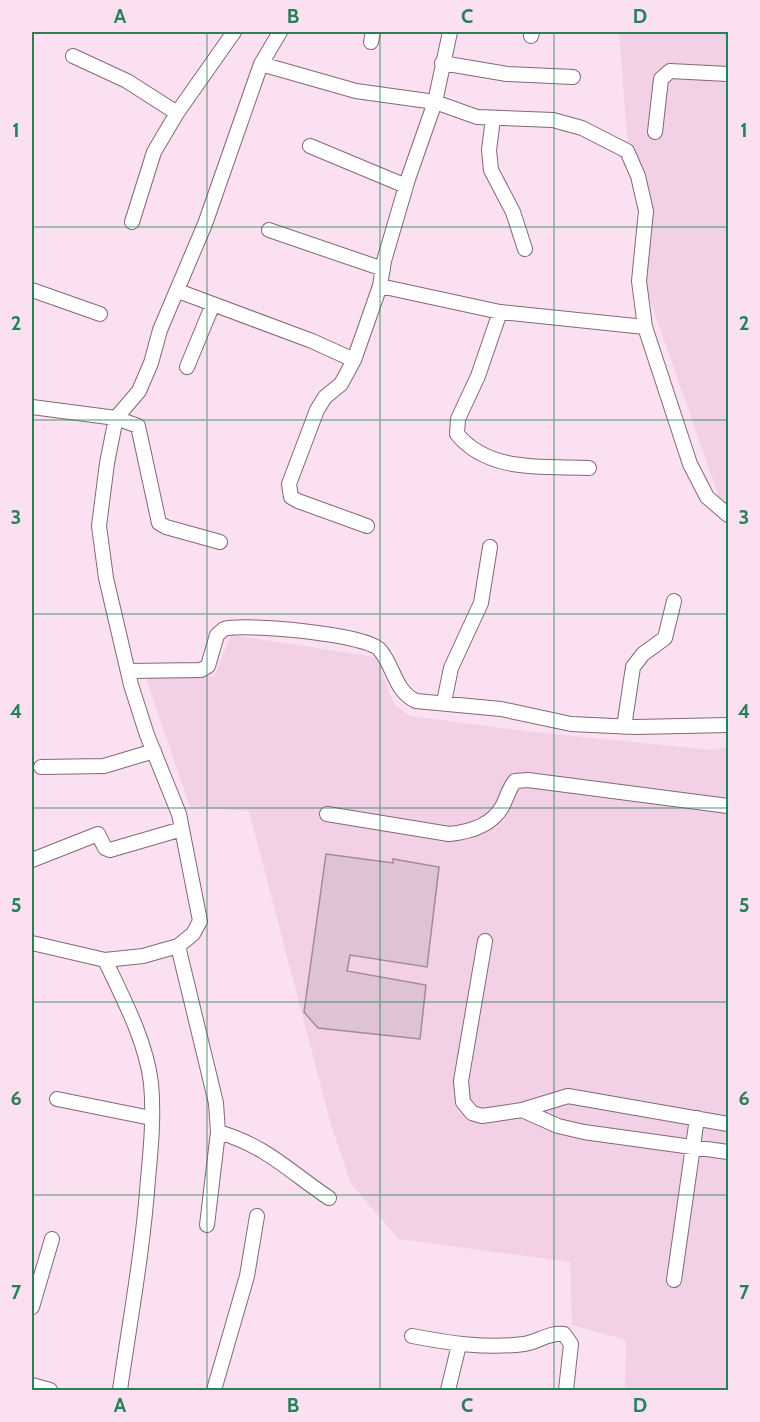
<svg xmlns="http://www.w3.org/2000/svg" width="760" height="1422" font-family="Cabin,sans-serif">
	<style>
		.built { fill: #f2d0e5 }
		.building { fill: #dec3d4; stroke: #a38a99; stroke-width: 1.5 }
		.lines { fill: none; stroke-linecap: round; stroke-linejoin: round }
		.minor-casing { stroke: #806978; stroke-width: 16 }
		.minor { stroke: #fff; stroke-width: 14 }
		.grid { fill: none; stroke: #248158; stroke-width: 1.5; stroke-opacity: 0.55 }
		.neatline { fill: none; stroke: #248158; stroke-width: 2 }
		.grid-label { font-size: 20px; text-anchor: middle; font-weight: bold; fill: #248158 }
	</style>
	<rect width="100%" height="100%" fill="#fbe0f1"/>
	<path class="built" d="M619 32H728V508L721 503 647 291 645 244 650 191 628 148Z
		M231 635 376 657 394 704 410 716 533 732 712 750 728 747V1390H625L626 1340 572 1325 570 1262 399 1239 351 1184 331 1125 249 811 190 807 145 675 214 677Z"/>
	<path class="building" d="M326 854 393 863V859L439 867 427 967 350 955 347 971 426 985 420 1039 318 1028 304 1012Z"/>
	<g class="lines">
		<g class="minor-casing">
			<path id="minor" d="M531 36 532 32
				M371 42 373 32
				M73 56 127 81 177 113
				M442 63 507 74 573 77
				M261 64 356 91 435 102 477 117 553 120 582 128 627 151 638 176 646 211 639 281 645 327 690 464 707 497 728 515
				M493 119 489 150 491 170 513 212 525 249
				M655 132 661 79 670 71 728 74
				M310 146 406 186
				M132 222 154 152 177 113 234 32
				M269 230 383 269
				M380 286 500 312 645 327
				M32 290 100 314
				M178 291 312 341 354 360
				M500 312 478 376 458 419 457 434C489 473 544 466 589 468
				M187 367 213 304
				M32 407 116 418 138 426 159 523 166 527 220 542
				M367 526 298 501 291 497 289 484 317 410 325 397 341 384 354 360 366 326 380 286 384 261 408 179 435 102 450 32
				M128 671 201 670 208 666 217 635 224 629C246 623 363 634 379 649 394 665 394 691 416 701L501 709 571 724 635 727 728 725
				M444 702 451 668 481 603 490 547
				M624 727 633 667 643 654 665 638 674 601
				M41 767 104 766 154 751
				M327 814 449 834C470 832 491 826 502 807 507 798 508 790 515 781L528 780 728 806
				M32 860 98 834 105 848 110 850 182 829
				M485 941 461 1081 463 1102 472 1113 482 1116 522 1110 568 1096 728 1124
				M32 943 105 960 143 956 178 946 193 934 200 921 179 814 147 735 131 685 106 578 99 526 107 463 116 418 139 391 151 363 160 330 205 224 261 64 280 32
				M178 946 216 1103 218 1132 207 1225
				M105 960C123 998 146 1041 151 1083 154 1115 151 1148 148 1179 143 1250 130 1320 120 1390
				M57 1099 151 1118
				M522 1110 558 1126 584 1132 728 1152
				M218 1132C265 1145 290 1172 329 1198
				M674 1280 697 1118
				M32 1307 52 1239
				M412 1336C449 1343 486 1349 524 1344 538 1342 549 1332 564 1334L571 1344 566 1390
				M32 1385 50 1390
				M214 1390 247 1276 257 1216
				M448 1390 459 1345"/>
		</g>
		<use href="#minor" class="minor"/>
	</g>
	<path class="grid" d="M207 32V1390M380 32V1390M554 32V1390M32 227H728M32 420H728M32 614H728M32 808H728M32 1002H728M32 1195H728"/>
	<rect width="760" height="1422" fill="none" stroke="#fbe0f1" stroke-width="66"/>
	<rect x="33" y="33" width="694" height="1356" class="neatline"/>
	<g class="grid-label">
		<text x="120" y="23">A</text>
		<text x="293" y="23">B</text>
		<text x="467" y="23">C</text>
		<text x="640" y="23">D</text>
		<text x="16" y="137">1</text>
		<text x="744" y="137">1</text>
		<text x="16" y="330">2</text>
		<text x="744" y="330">2</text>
		<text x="16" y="524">3</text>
		<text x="744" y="524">3</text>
		<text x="16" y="718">4</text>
		<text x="744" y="718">4</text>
		<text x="16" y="912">5</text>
		<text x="744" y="912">5</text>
		<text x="16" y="1105">6</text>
		<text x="744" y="1105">6</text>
		<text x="16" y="1299">7</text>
		<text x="744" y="1299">7</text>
		<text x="120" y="1412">A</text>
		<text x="293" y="1412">B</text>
		<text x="467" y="1412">C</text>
		<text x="640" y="1412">D</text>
	</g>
</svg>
